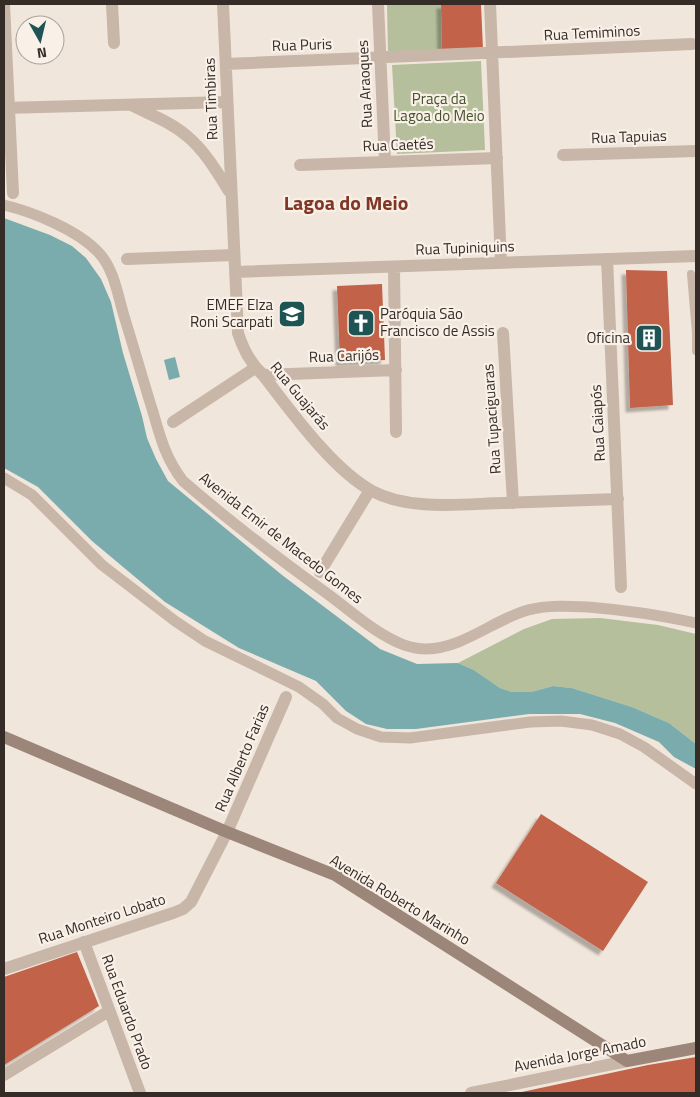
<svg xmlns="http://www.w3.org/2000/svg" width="700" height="1097" font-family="'Titillium Web',sans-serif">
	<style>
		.green { fill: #b5bf9c }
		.water { fill: #7bacad }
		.building { fill: #c16249; filter: url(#shadow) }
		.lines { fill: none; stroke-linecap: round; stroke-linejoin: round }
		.service { stroke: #c8b6a8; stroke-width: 8 }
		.pedestrian { stroke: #c8b6a8; stroke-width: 11 }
		.minor { stroke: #c8b6a8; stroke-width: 12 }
		.secondary { stroke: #9c8579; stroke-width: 12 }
		.labels { text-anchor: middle; stroke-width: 4.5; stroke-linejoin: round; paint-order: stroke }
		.street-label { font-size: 15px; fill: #352c28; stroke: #f9f0e8 }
		.park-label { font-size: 15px; fill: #46532d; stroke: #f9f0e8 }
		.poi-label { font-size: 15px; fill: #352c28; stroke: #f9f0e8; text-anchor: end }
		.district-label { font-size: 20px; font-weight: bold; fill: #813724; stroke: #f9f0e8 }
	</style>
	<defs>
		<filter id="shadow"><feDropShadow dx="-4.5" dy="4.5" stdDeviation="1" flood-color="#0004"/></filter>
	</defs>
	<rect width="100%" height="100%" fill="#f1e6db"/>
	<path class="green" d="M387 4H441L442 51 388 53Z
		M481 61 485 150 397 154 392 65Z
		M600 618 658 625 696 634V744L669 723 632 707 572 688 553 686 531 692H512L500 688 474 670 458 663 524 629 552 619Z"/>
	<path class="water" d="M4 218 50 235 72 246 86 258 101 279 111 302 123 353 142 416 147 438 156 459 168 481 282 575 380 649 417 664 458 663 474 670 500 688 512 692H531L553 686 572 688 632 707 669 723 696 744V769L674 757 659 742 615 723 580 714H529L416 729H387L366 724 346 711 316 681 239 648 165 602 92 541 38 487 4 468Z
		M175 357 180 377 169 380 164 360Z"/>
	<path class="building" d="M441 4H481L483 49 442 51Z
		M626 270 667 271 673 405 630 408Z
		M382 284 385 360 340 362 337 286Z
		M541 814 648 882 603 951 496 883Z
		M77 952 99 1006 4 1065V977Z
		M696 1057V1093H517L648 1065Z"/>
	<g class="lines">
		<path class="service" d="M691 274 696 333
			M696 333V351"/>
		<path class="pedestrian" d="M4 205C33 212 78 230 99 253 114 269 118 296 124 316 134 348 143 380 153 412 160 437 166 459 183 481 229 521 279 559 329 595 352 612 376 634 404 645 410 647 420 649 426 649 464 648 493 620 528 610 547 605 568 606 588 607 625 610 660 615 696 623
			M4 478 32 495 102 565 175 621 205 641 299 687 323 704 337 718 357 729 381 737 410 738 530 722 561 721 592 725 620 734 644 747 696 784"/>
		<path class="minor" d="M4 4 13 193
			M112 4 114 43
			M223 4 238 333C243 349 250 363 263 375 291 411 332 469 372 491 409 511 462 504 503 503 541 502 579 500 618 499
			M378 4 385 162
			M490 4 501 263
			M226 64 692 44
			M133 106C151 115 171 122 187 136 205 151 217 172 229 191
			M4 108 227 102
			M563 155 696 151
			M300 165 497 158
			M127 259 234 255
			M607 259 621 587
			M394 267 396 432
			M235 272 696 256
			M503 333 513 503
			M263 375 396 370
			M173 422 255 368
			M320 572 370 490
			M84 942 140 1093
			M4 969 173 913 183 909 191 902 227 832 286 697
			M4 1075 109 1011
			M471 1093 627 1061"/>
		<path class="secondary" d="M4 737 227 832 335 875 627 1061 696 1048"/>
	</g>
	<defs>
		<g id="school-square" transform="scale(1.4375)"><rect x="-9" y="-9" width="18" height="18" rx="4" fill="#1f5455" stroke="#f9f0e8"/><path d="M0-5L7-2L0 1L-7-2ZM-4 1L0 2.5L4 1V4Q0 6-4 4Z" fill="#fff"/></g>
		<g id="church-square" transform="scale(1.4375)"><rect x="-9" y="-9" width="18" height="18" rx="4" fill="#1f5455" stroke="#f9f0e8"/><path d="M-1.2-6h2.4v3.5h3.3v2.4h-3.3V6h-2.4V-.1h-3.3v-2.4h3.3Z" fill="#fff"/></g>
		<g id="building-square" transform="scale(1.4375)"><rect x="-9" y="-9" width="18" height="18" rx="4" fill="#1f5455" stroke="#f9f0e8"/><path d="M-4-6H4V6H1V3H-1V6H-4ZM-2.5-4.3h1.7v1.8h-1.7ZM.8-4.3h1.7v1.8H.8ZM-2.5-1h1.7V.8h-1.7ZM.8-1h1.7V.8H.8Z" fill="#fff"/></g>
	</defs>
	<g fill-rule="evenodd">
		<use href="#school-square" x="292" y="314"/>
		<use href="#church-square" x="361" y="323"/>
		<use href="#building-square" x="649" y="338"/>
	</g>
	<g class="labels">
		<g class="street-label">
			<text transform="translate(592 33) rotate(-3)" y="5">Rua Temiminos</text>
			<text transform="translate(302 45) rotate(-2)" y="5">Rua Puris</text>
			<text transform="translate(365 84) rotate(-93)" y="5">Rua Araoques</text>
			<text transform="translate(211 99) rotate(-92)" y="5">Rua Timbiras</text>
			<text transform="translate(629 137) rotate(-2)" y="5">Rua Tapuias</text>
			<text transform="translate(398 145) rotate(-2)" y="5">Rua Caetés</text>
			<text transform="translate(465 248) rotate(-2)" y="5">Rua Tupiniquins</text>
			<text transform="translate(344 356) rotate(-2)" y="5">Rua Carijós</text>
			<text transform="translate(300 396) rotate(50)" y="5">Rua Guajarás</text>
			<text transform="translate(492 419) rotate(-94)" y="5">Rua Tupaciguaras</text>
			<text transform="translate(598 423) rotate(-93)" y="5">Rua Caiapós</text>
			<text transform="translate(281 538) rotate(38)" y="5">Avenida Emir de Macedo Gomes</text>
			<text transform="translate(242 758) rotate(-67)" y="5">Rua Alberto Farias</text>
			<text transform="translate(400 900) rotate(31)" y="5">Avenida Roberto Marinho</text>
			<text transform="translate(102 919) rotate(-18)" y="5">Rua Monteiro Lobato</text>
			<text transform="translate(127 1012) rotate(70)" y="5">Rua Eduardo Prado</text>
			<text transform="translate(580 1054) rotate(-11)" y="5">Avenida Jorge Amado</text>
		</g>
		<g class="park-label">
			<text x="439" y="104">Praça da<tspan x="439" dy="17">Lagoa do Meio</tspan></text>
		</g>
		<g class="poi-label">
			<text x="273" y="310">EMEF Elza<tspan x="273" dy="17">Roni Scarpati</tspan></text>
			<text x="380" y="319" text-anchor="start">Paróquia São<tspan x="380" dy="17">Francisco de Assis</tspan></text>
			<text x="630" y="343">Oficina</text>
		</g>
		<g class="district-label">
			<text x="346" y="210">Lagoa do Meio</text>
		</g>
	</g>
	<rect width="700" height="1097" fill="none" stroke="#352c28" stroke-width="10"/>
	<g transform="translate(40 40) rotate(172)"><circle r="24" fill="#f9f0e8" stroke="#aba29b"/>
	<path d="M0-4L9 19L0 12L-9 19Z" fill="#1f5455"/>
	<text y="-8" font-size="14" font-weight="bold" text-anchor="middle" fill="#352c28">N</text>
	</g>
</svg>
